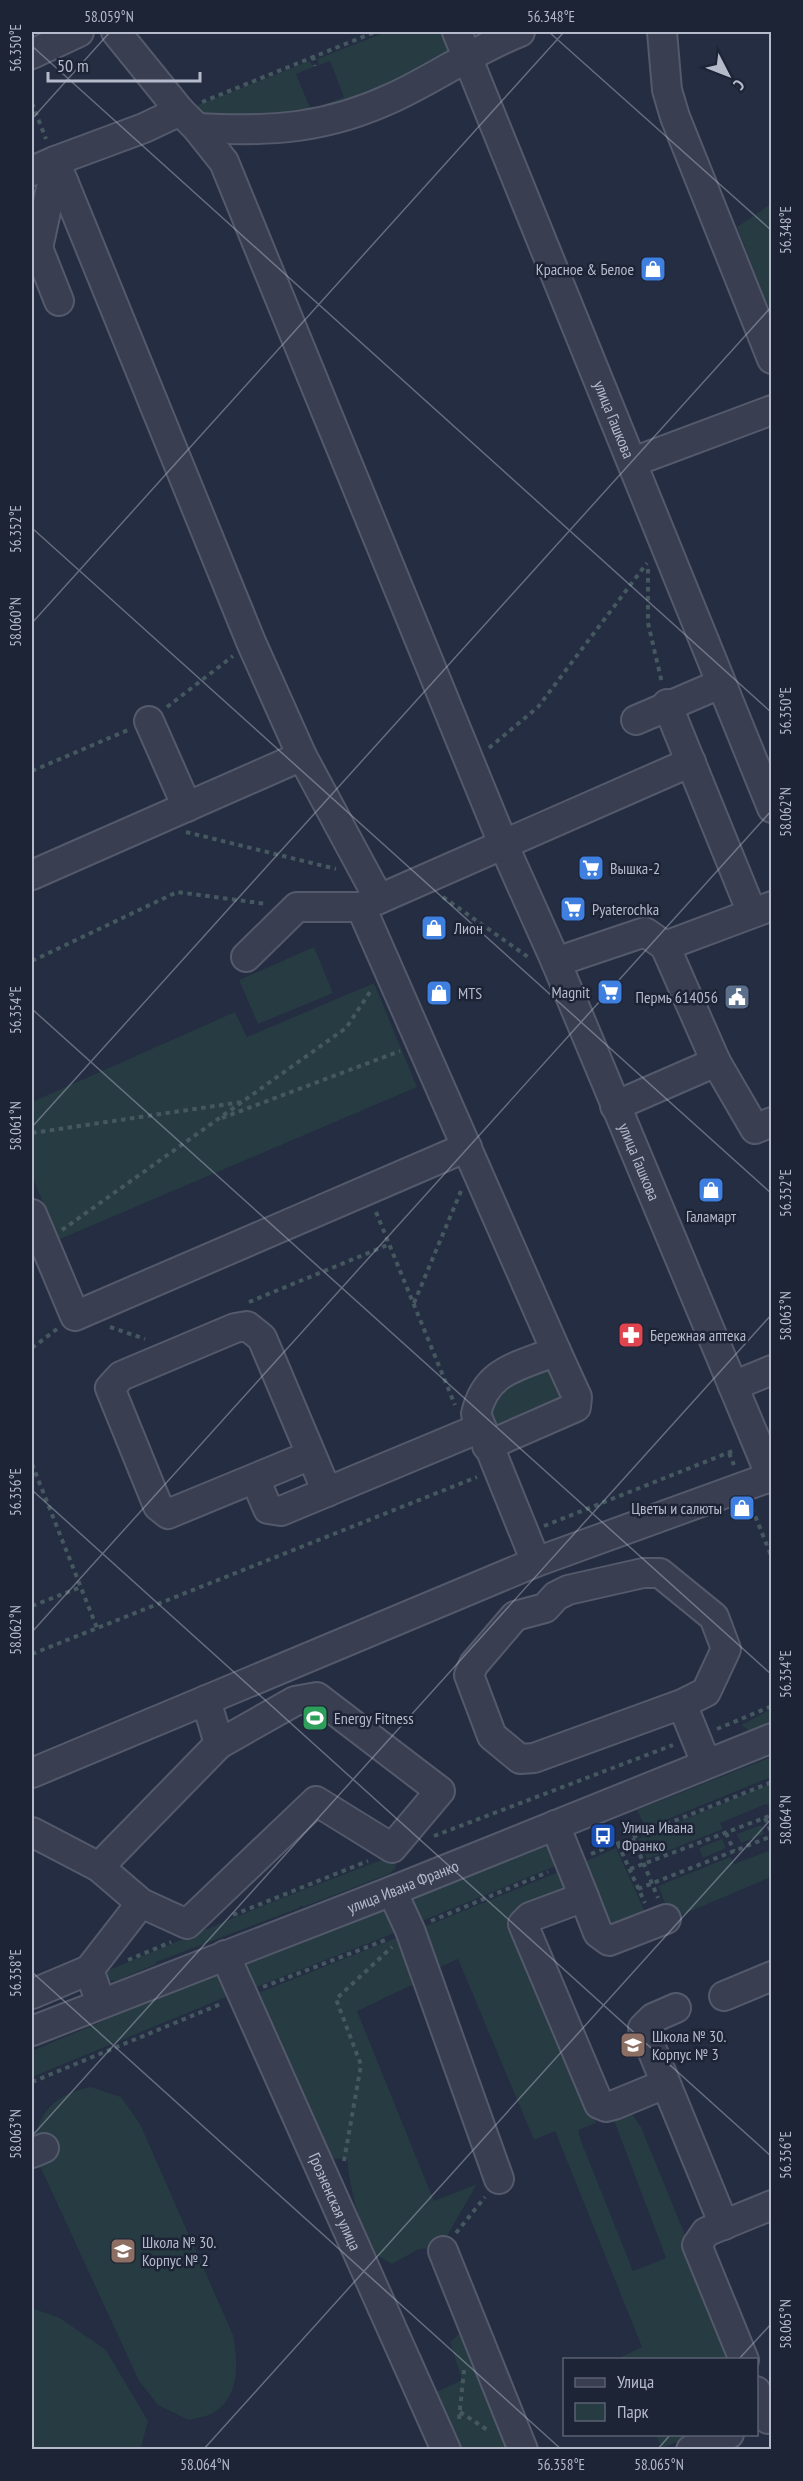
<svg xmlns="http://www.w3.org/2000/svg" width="803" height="2481" font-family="'PT Sans Narrow',sans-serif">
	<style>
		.green { fill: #263b42 }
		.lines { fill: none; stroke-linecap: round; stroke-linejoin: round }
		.minor-casing { stroke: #545a6b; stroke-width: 32 }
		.path { stroke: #45585f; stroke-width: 4; stroke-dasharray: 4.5 4.5; stroke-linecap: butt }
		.minor { stroke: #393f51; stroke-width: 28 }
		.ticks { fill: none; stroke: #b5bbcb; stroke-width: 1.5; stroke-opacity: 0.45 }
		.labels { text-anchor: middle; stroke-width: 5; stroke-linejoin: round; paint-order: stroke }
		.poi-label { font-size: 16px; fill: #b5bbcb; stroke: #1d2436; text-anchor: start }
		.street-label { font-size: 16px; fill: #b5bbcb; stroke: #1d2436 }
		.neatline { fill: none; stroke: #b5bbcb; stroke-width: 2 }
		.ticks-label { font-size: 15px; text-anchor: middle; fill: #b5bbcb }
	</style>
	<rect width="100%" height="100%" fill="#242d41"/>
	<path class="green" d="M386 32H449L461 57 324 116 207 118 190 108 310 61 313 67 296 74 311 110 344 97 330 61 319 65 317 59Z
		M771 204V315L737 227Z
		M314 947 333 993 258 1024 239 980Z
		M374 983 417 1087 58 1240 32 1176V1102L235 1012 247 1037Z
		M548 1366 569 1407 503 1436 490 1417C498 1383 519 1379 548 1366Z
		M771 1709V1722L750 1731 741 1725Z
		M771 1757V1777L646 1828 637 1810Z
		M771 1783V1810L766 1804 720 1823 723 1829 647 1859 638 1839Z
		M761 1825 764 1834 741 1843 737 1834Z
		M722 1839 726 1848 703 1858 699 1848Z
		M546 1845 551 1846 565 1862 417 1923 411 1904 417 1896Z
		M616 1848 646 1914 609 1927 579 1864Z
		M771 1850V1877L672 1919 658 1886 730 1857 734 1864Z
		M394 1855 396 1867 389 1874 303 1907 301 1905 299 1908 156 1962V1964L116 1981 108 1980 102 1973 267 1904Z
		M568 1868 573 1884 514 1917 593 2109 596 2123 578 2130 581 2141 633 2271 666 2258 612 2115 621 2111 632 2114 641 2127 694 2257 729 2359H622L621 2357 642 2347 555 2131 534 2140 458 1959 436 1969 419 1929Z
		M385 1909 402 1930 244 1992 243 1964 247 1962Z
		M396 1938 414 1984 357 2011 434 2201 477 2184 440 2248 419 2249 392 2264 371 2252C359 2221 350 2191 347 2158L322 2160 246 1998Z
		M219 1972 233 1994 32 2077V2051Z
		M91 2087 121 2097 140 2124 233 2335C238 2362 241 2396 213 2413 206 2417 196 2418 189 2420L158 2405 139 2381 40 2166C38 2157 33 2142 36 2133 43 2105 64 2092 91 2087Z
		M32 2308 60 2318 106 2350 148 2421 141 2447 134 2450 32 2449Z
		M465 2329 517 2449H451L411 2358 421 2353 436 2392 462 2380 450 2342Z
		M656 2435H694L662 2448Z"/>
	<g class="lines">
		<g class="minor-casing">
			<g id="minor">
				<path id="s1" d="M457 32 772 808"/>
				<path d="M662 32 667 90 675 117 772 359"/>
				<path d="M32 54 79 32"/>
				<path id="s2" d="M180 111 197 128 224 162 504 846 556 962 772 1479"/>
				<path d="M197 128C270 132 326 129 394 97 437 77 476 49 520 32"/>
				<path d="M55 161 144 128 180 111 116 32"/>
				<path d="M32 171 55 161 251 642 302 756 379 899"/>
				<path d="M38 248 59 301"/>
				<path d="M32 251 38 248 51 188 63 181"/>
				<path d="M633 462 772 410"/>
				<path d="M667 704 752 913"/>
				<path d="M636 720 720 684"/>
				<path d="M149 721 187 807"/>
				<path d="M32 875 302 756"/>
				<path d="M665 946 716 1062"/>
				<path d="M246 957 297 907H361"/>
				<path d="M556 962 645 932 665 946 772 906"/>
				<path d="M615 1106 716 1062 755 1129 772 1122"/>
				<path d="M32 1214 75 1316 467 1147"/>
				<path d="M733 1386 772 1370"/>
				<path d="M487 1446 576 1407 577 1397 556 1351"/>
				<path d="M311 1455 168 1514 158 1506 110 1388 121 1376 235 1328 247 1326 262 1338 327 1492"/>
				<path d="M255 1479 268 1509 281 1511 480 1428"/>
				<path d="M536 1562 476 1414C486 1369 519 1367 556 1351L361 907 691 762"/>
				<path d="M682 1704 706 1692 726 1649 714 1617 660 1573H643L568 1590 556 1596 545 1608 515 1616 474 1664 469 1675 492 1736 520 1759 534 1758 682 1704 706 1763"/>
				<path d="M32 1773 536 1562 770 1477"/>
				<path d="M555 1825 584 1897"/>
				<path d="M32 1832 99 1867 141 1903 187 1924 316 1801 392 1848 440 1791 317 1697 295 1701 219 1744"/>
				<path d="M99 1867 219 1744 206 1700"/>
				<path d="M392 1891 410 1930 499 2179"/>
				<path id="s3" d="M225 1955 446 2450"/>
				<path d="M32 1994 89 1970"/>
				<path d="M724 1996 772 1976"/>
				<path d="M101 2003 89 1970 141 1903"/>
				<path d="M676 2008 653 2018 643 2028 724 2225"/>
				<path id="s4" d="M32 2031 392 1891 772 1738"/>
				<path d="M665 2084 614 2105 606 2107 599 2104 523 1924 530 1917 584 1897 598 1933 609 1941 666 1919"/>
				<path d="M32 2153 44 2148"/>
				<path d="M443 2251 523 2450"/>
				<path d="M744 2360 697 2245 706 2232 772 2205"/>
				<path d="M756 2391 768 2419"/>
				<path d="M691 2450 729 2434"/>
			</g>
		</g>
		<path class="path" d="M313 56 315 66
			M202 102 375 32
			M32 103 46 139
			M648 569V623L662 683
			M167 707 233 656
			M489 748 538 707 647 563
			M32 771 128 730
			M186 832 336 869
			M443 897 528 957
			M32 961 177 892 267 904
			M222 1118 400 1051
			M32 1133 242 1102
			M376 1212 455 1405
			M62 1230 346 1028 372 989
			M249 1302 390 1244
			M414 1303 461 1191
			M110 1327 145 1339
			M32 1348 57 1329
			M729 1453 734 1465
			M32 1464 97 1628
			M752 1508 772 1558
			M544 1526 735 1450
			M32 1606 81 1587
			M32 1654 477 1477
			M717 1729 772 1706
			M765 1818 772 1834
			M726 1833 734 1851
			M434 1836 673 1745
			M633 1838 658 1898
			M618 1844 645 1903
			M591 1854 772 1782
			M630 1869 772 1815
			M638 1889 772 1836
			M233 1915 368 1861
			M431 1921 548 1872
			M128 1960 171 1942
			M263 1987 388 1939
			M32 2082 223 2003
			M344 2161 361 2065 336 1999 392 1947
			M456 2233 485 2197
			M460 2412 489 2431
			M459 2419 464 2370"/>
		<use href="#minor" class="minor"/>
	</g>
	<path class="ticks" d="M549 32 772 231M32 46 772 713M32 119 110 32M32 528 772 1194M32 623 564 32M32 1009 772 1675M32 1127 772 306M32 1490 772 2157M32 1632 772 810M32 1972 562 2450M32 2136 772 1314M738 2360 772 2323M203 2450 772 1818M657 2450 671 2434"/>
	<defs>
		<g id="shop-square" transform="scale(1.35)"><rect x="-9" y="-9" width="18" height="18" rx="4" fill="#3f7fe0" stroke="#1d2436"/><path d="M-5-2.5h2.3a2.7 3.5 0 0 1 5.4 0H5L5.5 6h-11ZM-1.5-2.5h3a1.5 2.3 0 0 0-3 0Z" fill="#fff"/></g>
		<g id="supermarket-square" transform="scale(1.35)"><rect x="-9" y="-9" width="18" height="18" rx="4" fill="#3f7fe0" stroke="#1d2436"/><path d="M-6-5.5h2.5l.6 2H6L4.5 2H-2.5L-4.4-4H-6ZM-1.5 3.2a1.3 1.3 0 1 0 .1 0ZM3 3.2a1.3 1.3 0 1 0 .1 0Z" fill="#fff"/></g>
		<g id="civic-square" transform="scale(1.35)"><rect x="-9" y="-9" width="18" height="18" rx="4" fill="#5c6f8a" stroke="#1d2436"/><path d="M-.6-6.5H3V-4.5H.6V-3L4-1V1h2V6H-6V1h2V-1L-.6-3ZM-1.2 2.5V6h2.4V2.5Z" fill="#fff"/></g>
		<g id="pharmacy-square" transform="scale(1.35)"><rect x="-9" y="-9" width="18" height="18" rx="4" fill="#e0444e" stroke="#1d2436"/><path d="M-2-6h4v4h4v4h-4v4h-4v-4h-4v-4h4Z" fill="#fff"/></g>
		<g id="stadium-square" transform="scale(1.35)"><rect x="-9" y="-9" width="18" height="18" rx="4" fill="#2e9e5b" stroke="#1d2436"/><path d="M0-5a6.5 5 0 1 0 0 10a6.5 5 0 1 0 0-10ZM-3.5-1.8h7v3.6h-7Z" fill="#fff"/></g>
		<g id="bus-square" transform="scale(1.35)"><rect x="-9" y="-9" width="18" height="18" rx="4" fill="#1a4fb4" stroke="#1d2436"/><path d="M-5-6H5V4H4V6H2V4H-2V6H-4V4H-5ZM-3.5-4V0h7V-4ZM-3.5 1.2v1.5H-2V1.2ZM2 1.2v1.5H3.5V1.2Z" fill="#fff"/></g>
		<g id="school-square" transform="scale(1.35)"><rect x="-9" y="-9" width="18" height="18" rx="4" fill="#8d6e63" stroke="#1d2436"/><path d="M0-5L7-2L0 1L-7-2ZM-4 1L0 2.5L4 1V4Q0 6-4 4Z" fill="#fff"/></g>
	</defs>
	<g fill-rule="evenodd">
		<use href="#shop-square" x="653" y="269"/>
		<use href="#supermarket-square" x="591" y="868"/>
		<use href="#supermarket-square" x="573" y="909"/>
		<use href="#shop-square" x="434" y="928"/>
		<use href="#supermarket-square" x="610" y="992"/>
		<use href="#shop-square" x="439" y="993"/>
		<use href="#civic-square" x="737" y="997"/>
		<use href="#shop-square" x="711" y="1190"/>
		<use href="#pharmacy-square" x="631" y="1335"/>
		<use href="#shop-square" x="742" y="1508"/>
		<use href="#stadium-square" x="315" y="1718"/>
		<use href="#bus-square" x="603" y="1836"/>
		<use href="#school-square" x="633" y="2045"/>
		<use href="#school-square" x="123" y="2251"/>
	</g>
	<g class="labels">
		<g class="poi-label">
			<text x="634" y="275" text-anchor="end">Красное &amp; Белое</text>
			<text x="610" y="874">Вышка-2</text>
			<text x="592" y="915">Pyaterochka</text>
			<text x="454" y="934">Лион</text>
			<text x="590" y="998" text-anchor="end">Magnit</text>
			<text x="458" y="999">MTS</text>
			<text x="718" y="1003" text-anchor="end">Пермь 614056</text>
			<text x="711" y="1222" text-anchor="middle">Галамарт</text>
			<text x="650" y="1341">Бережная аптека</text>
			<text x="722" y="1514" text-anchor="end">Цветы и салюты</text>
			<text x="334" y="1724">Energy Fitness</text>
			<text x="622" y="1833">Улица Ивана<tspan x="622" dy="18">Франко</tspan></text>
			<text x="652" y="2042">Школа № 30.<tspan x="652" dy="18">Корпус № 3</tspan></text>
			<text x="142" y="2248">Школа № 30.<tspan x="142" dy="18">Корпус № 2</tspan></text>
		</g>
		<g class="street-label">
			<text dy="6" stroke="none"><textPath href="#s1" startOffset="418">улица Гашкова</textPath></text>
			<text dy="6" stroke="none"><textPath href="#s2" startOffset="1150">улица Гашкова</textPath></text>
			<text dy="6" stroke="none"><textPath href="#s4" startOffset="398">улица Ивана Франко</textPath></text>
			<text dy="6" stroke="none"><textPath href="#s3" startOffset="270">Грозненская улица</textPath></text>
		</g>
	</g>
	<rect width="803" height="2481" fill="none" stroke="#1d2436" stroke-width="66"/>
	<rect x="563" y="2358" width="195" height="78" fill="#1d2436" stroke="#5a6072" stroke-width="1.5"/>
	<rect x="575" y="2378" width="30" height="9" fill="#393f51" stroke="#5a6072" stroke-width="1.5"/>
	<text x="617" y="2388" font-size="18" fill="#b5bbcb">Улица</text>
	<rect x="575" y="2403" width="30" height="18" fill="#263b42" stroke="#5a6072" stroke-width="1.5"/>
	<text x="617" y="2418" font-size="18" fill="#b5bbcb">Парк</text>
	<g transform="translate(728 75) rotate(132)" stroke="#1d2436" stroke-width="4.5" paint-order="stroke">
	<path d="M0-4.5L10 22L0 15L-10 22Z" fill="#b5bbcb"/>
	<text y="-9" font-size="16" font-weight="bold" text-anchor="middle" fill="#b5bbcb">С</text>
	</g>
	<path d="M48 72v9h152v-9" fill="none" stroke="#b5bbcb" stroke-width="3"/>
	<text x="57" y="72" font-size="18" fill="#b5bbcb" stroke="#1d2436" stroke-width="4.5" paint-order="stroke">50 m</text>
	<rect x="33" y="33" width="737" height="2415" class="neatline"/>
	<g class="ticks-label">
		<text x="109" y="22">58.059°N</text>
		<text x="551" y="22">56.348°E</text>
		<text transform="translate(16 48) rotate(-90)" y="5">56.350°E</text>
		<text transform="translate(786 230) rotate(-90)" y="5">56.348°E</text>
		<text transform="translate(16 529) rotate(-90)" y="5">56.352°E</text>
		<text transform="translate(16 622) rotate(-90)" y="5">58.060°N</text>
		<text transform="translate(786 711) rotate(-90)" y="5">56.350°E</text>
		<text transform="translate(786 812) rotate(-90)" y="5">58.062°N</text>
		<text transform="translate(16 1010) rotate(-90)" y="5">56.354°E</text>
		<text transform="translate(16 1126) rotate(-90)" y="5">58.061°N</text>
		<text transform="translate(786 1193) rotate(-90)" y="5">56.352°E</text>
		<text transform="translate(786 1316) rotate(-90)" y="5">58.063°N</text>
		<text transform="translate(16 1492) rotate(-90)" y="5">56.356°E</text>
		<text transform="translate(16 1630) rotate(-90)" y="5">58.062°N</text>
		<text transform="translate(786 1674) rotate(-90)" y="5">56.354°E</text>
		<text transform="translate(786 1820) rotate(-90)" y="5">58.064°N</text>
		<text transform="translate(16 1973) rotate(-90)" y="5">56.358°E</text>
		<text transform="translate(16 2134) rotate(-90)" y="5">58.063°N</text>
		<text transform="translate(786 2155) rotate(-90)" y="5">56.356°E</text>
		<text transform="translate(786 2324) rotate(-90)" y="5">58.065°N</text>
		<text x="205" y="2470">58.064°N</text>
		<text x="561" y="2470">56.358°E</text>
		<text x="659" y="2470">58.065°N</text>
	</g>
</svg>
